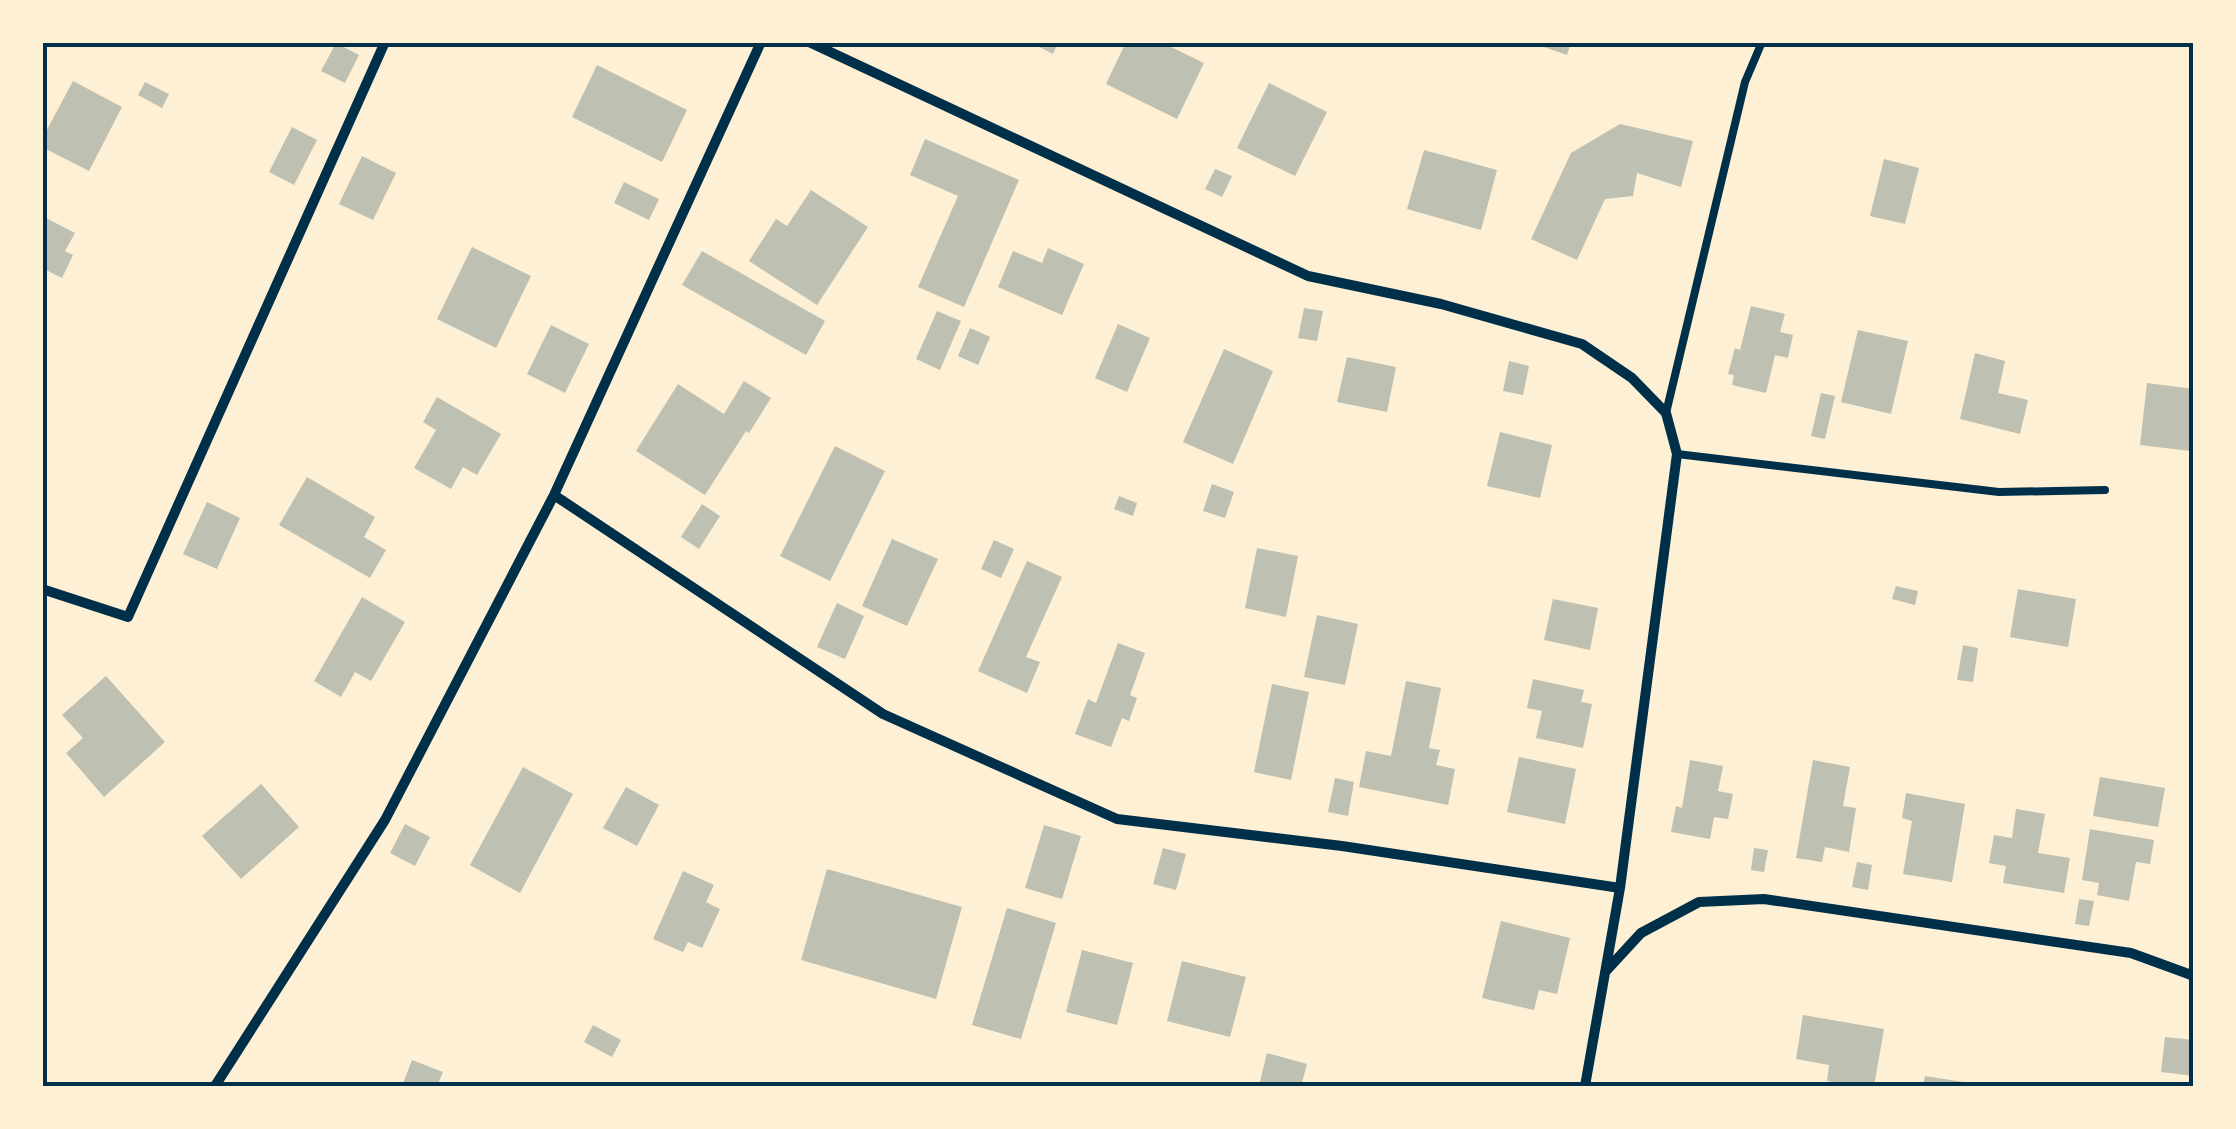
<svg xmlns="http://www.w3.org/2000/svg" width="2236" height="1129" font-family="'Source Serif 4',serif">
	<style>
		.building { fill: #bec0b2 }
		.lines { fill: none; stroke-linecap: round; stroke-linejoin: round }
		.service { stroke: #003049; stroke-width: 8 }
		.minor { stroke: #003049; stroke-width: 10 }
		.neatline { fill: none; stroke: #003049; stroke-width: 4 }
	</style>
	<rect width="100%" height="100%" fill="#fdf0d5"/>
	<path class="building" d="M1030 42H1058L1053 54Z
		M1126 42H1171L1169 46 1204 63 1177 119 1106 84Z
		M1529 42H1571L1567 55Z
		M336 43 359 55 345 83 321 71Z
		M597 65 687 110 662 162 572 117Z
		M73 81 122 107 89 171 42 147V139Z
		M145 82 169 94 162 108 138 95Z
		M1269 83 1327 112 1295 176 1237 148Z
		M1620 124 1693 141 1681 187 1637 173 1633 196 1605 199 1577 260 1531 239 1571 153Z
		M292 127 317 140 294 185 269 172Z
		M925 139 1019 180 964 307 918 287 958 196 910 175Z
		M1424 150 1497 170 1481 230 1407 209Z
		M362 156 396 173 373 220 339 204Z
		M1884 159 1919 168 1905 224 1870 216Z
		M1215 169 1232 176 1222 197 1205 189Z
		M624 182 659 199 649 220 614 203Z
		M811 190 868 227 817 305 749 261 776 219 787 226Z
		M42 216 75 233 65 251 73 255 62 278 42 268Z
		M472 247 531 276 496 348 437 319Z
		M1048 248 1084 264 1062 315 998 287 1013 251 1042 263Z
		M702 251 825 321 806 355 682 285Z
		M1751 306 1785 314 1780 332 1793 335 1788 358 1775 355 1766 393 1732 385 1734 375 1728 374 1735 348 1740 350Z
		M1304 308 1323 311 1317 341 1298 338Z
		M937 311 961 321 940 370 916 359Z
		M1118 324 1150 338 1127 392 1095 378Z
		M551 325 589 344 565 393 527 374Z
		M970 328 990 337 978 365 958 356Z
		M1858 330 1908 341 1891 414 1841 402Z
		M1224 349 1273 371 1233 464 1183 442Z
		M1975 353 2005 361 1998 393 2028 400 2020 434 1960 419Z
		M1347 357 1396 367 1387 412 1337 402Z
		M1509 361 1529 366 1523 395 1503 391Z
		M744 381 771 398 749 433 746 431 705 495 636 451 678 384 724 414Z
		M2147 383 2194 389 2190 451 2140 445Z
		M1821 393 1835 396 1825 439 1811 436Z
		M437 397 501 434 477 475 463 467 451 489 414 468 436 430 423 422Z
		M1500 432 1552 445 1540 498 1487 486Z
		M835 446 885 471 830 581 780 556Z
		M307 477 375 517 364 537 386 550 370 578 279 525Z
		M1212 484 1234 492 1225 518 1203 511Z
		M1119 496 1137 503 1133 516 1114 509Z
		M207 502 240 518 217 569 183 554Z
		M702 504 720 516 699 549 681 537Z
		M892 539 938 559 907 626 862 606Z
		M994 540 1014 549 1001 578 981 569Z
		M1257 548 1298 556 1286 617 1245 608Z
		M1027 561 1062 577 1026 657 1040 662 1027 693 978 671Z
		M1896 586 1918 591 1915 605 1892 599Z
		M2018 589 2076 599 2068 647 2010 637Z
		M362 597 405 622 371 681 355 672 341 697 314 681Z
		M1553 599 1598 608 1590 650 1544 640Z
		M837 603 864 616 845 659 817 647Z
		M1317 615 1358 624 1345 685 1304 677Z
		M1118 643 1145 653 1130 695 1137 698 1129 721 1122 718 1111 747 1075 734 1088 699 1096 703Z
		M1963 645 1978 648 1973 682 1957 680Z
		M106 676 165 742 104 797 66 753 83 738 62 715Z
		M1533 679 1584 690 1581 702 1592 704 1583 748 1536 738 1542 711 1527 708Z
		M1406 681 1441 688 1429 748 1440 750 1436 765 1455 769 1448 805 1359 787 1366 751 1391 756Z
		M1272 684 1309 692 1291 780 1254 772Z
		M1519 757 1576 769 1565 824 1507 812Z
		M1690 760 1723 766 1718 791 1733 794 1728 819 1714 817 1710 839 1671 832 1676 806 1682 808Z
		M1813 760 1850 767 1843 806 1856 808 1849 852 1825 847 1822 862 1796 858Z
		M523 767 573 794 520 893 470 865Z
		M2100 777 2165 788 2158 827 2093 816Z
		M1335 778 1354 782 1348 816 1328 812Z
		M261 784 299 827 241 879 202 836Z
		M626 787 659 805 637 846 603 828Z
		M1906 793 1965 804 1952 882 1903 874 1912 821 1902 818Z
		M2016 809 2045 814 2038 853 2070 858 2064 893 2003 883 2006 866 1989 863 1994 835 2012 838Z
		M405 824 430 837 415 866 390 853Z
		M1044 825 1081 836 1062 899 1025 888Z
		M2090 829 2154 840 2150 864 2136 862 2129 901 2097 895 2099 883 2082 880Z
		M1163 848 1186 854 1176 890 1153 884Z
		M1754 848 1768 850 1764 872 1751 870Z
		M1857 862 1872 865 1868 890 1852 887Z
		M827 869 962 907 936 999 801 960Z
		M683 871 714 885 706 902 720 909 702 948 688 942 683 952 653 939Z
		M2079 899 2094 901 2089 926 2075 924Z
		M1007 908 1056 923 1021 1039 972 1025Z
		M1501 921 1570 938 1557 994 1539 990 1534 1010 1482 998Z
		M1082 950 1133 963 1117 1025 1066 1012Z
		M1182 961 1246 977 1230 1037 1167 1021Z
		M1803 1015 1884 1029 1874 1086H1857L1827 1081 1829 1065 1796 1059Z
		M593 1025 621 1040 612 1057 584 1042Z
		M2165 1037 2194 1040V1076L2161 1072Z
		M1267 1053 1307 1064 1301 1086H1259Z
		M412 1060 443 1072 437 1086H402Z
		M1925 1076 1977 1084V1086H1923Z"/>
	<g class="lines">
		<path class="service" d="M1666 413 1745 82 1762 42
			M1677 454 1999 492 2105 490"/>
		<path class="minor" d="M809 42 1308 276 1441 304 1582 344 1632 378 1666 413 1677 454 1620 888 1585 1086
			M554 495 883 714 1117 819 1342 846 1620 888
			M42 589 128 617 385 42
			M1605 972 1641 933 1699 902 1764 899 2131 953 2194 976
			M215 1086 385 820 554 495 761 42"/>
	</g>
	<rect width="2236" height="1129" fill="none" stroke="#fdf0d5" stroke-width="90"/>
	<rect x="45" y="45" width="2146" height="1039" class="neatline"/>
</svg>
